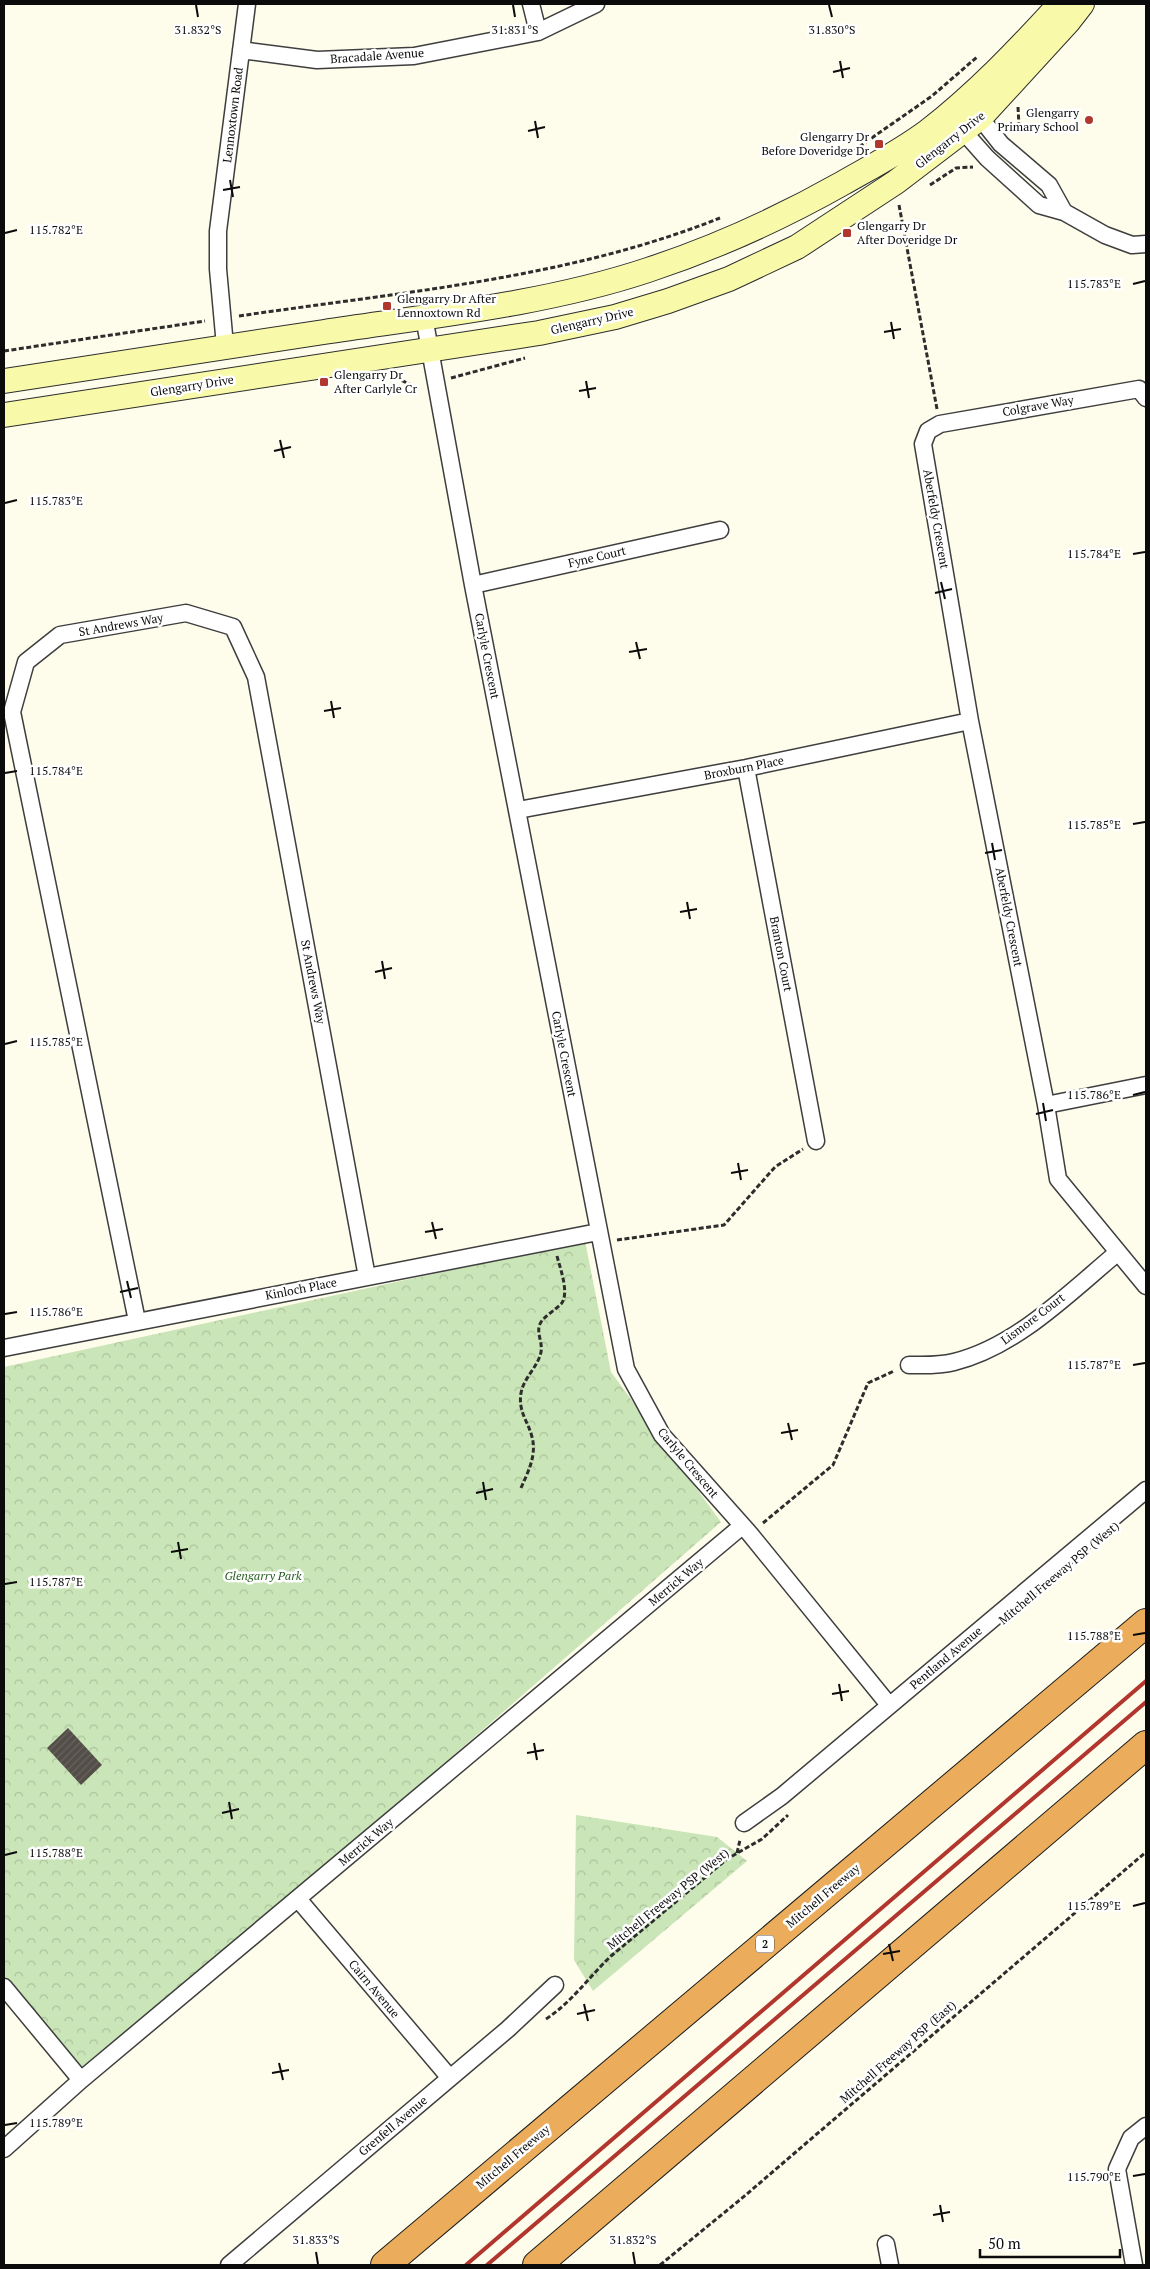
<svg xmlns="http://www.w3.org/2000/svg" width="1150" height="2269" font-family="'PT Serif',serif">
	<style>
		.park { fill: url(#park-crowns) }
		.building { fill: url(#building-hatch) }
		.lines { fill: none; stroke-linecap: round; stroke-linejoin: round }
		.minor-casing { stroke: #3e3e3e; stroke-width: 19 }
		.secondary-casing { stroke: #2d2d2d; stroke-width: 26 }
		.motorway-casing { stroke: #1c1c1c; stroke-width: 30 }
		.path { stroke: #2d2d2d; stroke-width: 3; stroke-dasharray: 5 2.5; stroke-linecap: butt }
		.minor { stroke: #fff; stroke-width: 16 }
		.secondary { stroke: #f9faa9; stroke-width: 24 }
		.motorway { stroke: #ebad5b; stroke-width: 28 }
		.rail { stroke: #b1362d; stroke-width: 4 }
		.ticks { fill: none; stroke: #0b0b0b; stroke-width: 2 }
		.poi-dot { fill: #b1362d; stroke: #fff; stroke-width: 2 }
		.labels { text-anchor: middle; stroke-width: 5; stroke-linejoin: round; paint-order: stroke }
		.shield { fill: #fff; stroke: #545454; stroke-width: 1 }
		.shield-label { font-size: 11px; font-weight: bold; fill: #0b0b0b }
		.street-label { font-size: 12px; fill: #0b0b0b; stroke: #fff }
		.poi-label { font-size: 12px; fill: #0b0b0b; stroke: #fff; text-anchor: start }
		.park-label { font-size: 12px; font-style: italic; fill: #265e20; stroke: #fff }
		.ticks-label { font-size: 12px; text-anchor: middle; fill: #0b0b0b; stroke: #fff; stroke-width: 5; stroke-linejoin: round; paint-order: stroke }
	</style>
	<defs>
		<pattern id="park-crowns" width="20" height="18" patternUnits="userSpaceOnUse" patternTransform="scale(1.25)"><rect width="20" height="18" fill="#cae5b7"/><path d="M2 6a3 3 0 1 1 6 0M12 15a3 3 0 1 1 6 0" fill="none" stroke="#acc39c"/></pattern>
		<pattern id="building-hatch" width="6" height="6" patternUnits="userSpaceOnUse" patternTransform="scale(1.25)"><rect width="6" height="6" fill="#534e48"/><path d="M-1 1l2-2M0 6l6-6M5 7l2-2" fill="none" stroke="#67635e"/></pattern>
	</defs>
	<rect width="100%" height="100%" fill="#fefcea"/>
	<path class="park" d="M585 1241 611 1372 721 1522 81 2080 4 1980V1367Z
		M576 1815 717 1837 747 1861 593 1991 574 1960Z"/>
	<path class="building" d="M68 1728 102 1765 81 1785 47 1748Z"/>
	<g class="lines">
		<g class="minor-casing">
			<path id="minor" d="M531 4 538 32
				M241 50 317 60 414 56 538 32 596 4
				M974 110 1001 144 1049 185 1064 212
				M956 123 987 158 1039 205 1064 212 1105 235 1132 245 1146 244
				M424 317 473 585 626 1369 662 1435 750 1534 889 1705
				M225 346 218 269V231L247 4
				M1146 398 1139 389 940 424 928 431 923 444 970 721 1046 1105 1058 1179 1146 1286
				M473 585 720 530
				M746 768 816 1141
				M518 810 746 768 970 721
				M1046 1105 1146 1085
				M137 1321 12 712 26 662 60 635 186 613 233 627 256 677 367 1277
				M4 1348 598 1232
				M909 1365C924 1365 939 1366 954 1362 1016 1347 1069 1293 1117 1253
				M744 1823 782 1796 1146 1490
				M298 1899 450 2078
				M4 1987 81 2080 742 1526
				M4 2149 81 2080
				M886 2244 890 2265
				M229 2265 508 2029 555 1985
				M1134 2265 1117 2169 1131 2138 1146 2126"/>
		</g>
		<g class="secondary-casing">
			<path id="secondary" d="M4 381C110 364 217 348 324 332 430 316 546 304 648 270 715 248 781 218 843 183 871 167 900 152 927 132 976 94 1018 50 1060 4
				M4 415 539 333 615 317 668 301 729 279 797 247 896 182 980 118 1068 22 1082 4"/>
		</g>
		<g class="motorway-casing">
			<path id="motorway" d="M385 2265 1146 1623
				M537 2265 1146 1745"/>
		</g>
		<path class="path" d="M1018 107 1019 126
			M853 151 932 96 977 57
			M930 185 956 168 973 167
			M899 205 937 409
			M239 316C401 292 567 279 720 218
			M4 351 205 321
			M395 377 417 388
			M451 378 525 358
			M617 1240 724 1225 775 1167 803 1149
			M521 1488C528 1472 537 1455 532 1437 528 1421 518 1412 521 1393 524 1377 538 1367 541 1352 543 1341 535 1332 541 1322 546 1315 555 1310 561 1304 570 1294 560 1268 557 1256
			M763 1523 833 1465 868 1383 894 1371
			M737 1853 740 1840
			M546 2019C572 2002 589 1977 611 1956L727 1859 762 1839 788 1815
			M660 2265 741 2199 1146 1852"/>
		<use href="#minor" class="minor"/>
		<use href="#secondary" class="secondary"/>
		<use href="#motorway" class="motorway"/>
		<path class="rail" d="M466 2265 1146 1681
			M487 2265 1146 1702"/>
	</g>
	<path class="ticks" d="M196 5 198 17M513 5 515 17M829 5 832 17M840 61 843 78M833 72 850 68M535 121 538 138M528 131 545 127M230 180 233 197M223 190 240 187M5 233 17 230M1133 284 1145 281M891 322 894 339M884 332 901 329M586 381 589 398M579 391 596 388M280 440 284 458M274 451 291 447M5 503 17 500M1133 554 1145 552M941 582 945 599M935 593 952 589M636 642 640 659M629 652 647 649M331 701 334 718M324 711 341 708M5 773 17 771M1133 824 1145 822M992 843 995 860M985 853 1002 850M687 902 690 919M680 912 697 909M382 961 385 979M375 972 392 968M5 1044 17 1041M1133 1095 1145 1092M1043 1103 1046 1121M1036 1114 1053 1110M738 1163 741 1180M731 1173 748 1170M432 1222 436 1239M425 1232 443 1229M127 1281 131 1298M120 1292 138 1288M5 1314 17 1312M1133 1365 1145 1363M788 1423 792 1440M781 1433 798 1430M483 1482 486 1500M476 1493 493 1489M178 1542 181 1559M171 1552 188 1549M5 1584 17 1582M1133 1635 1145 1633M839 1684 842 1701M832 1694 849 1691M534 1743 537 1760M527 1753 544 1750M229 1802 232 1819M222 1813 239 1809M5 1855 17 1852M1133 1906 1145 1903M889 1944 893 1961M883 1954 900 1951M584 2004 588 2021M577 2014 595 2010M279 2063 283 2080M272 2073 289 2070M5 2125 17 2123M1133 2176 1145 2174M940 2205 943 2222M933 2215 950 2212M316 2252 318 2264M633 2252 635 2264"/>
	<g class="poi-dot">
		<circle cx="1089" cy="120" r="5"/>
		<rect x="874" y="139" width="10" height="10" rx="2.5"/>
		<rect x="842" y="228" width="10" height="10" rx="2.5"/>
		<rect x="382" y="301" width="10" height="10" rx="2.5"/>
		<rect x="319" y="377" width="10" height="10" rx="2.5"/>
	</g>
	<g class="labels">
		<rect class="shield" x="756" y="1935.5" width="18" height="17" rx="4"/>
		<g class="shield-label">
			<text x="765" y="1948">2</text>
		</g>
		<g class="street-label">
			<text transform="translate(377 56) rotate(-4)" y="4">Bracadale Avenue</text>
			<text transform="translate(233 115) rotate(-83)" y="4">Lennoxtown Road</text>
			<text transform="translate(950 140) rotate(-38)" y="4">Glengarry Drive</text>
			<text transform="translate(592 321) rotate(-13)" y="4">Glengarry Drive</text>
			<text transform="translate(192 386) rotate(-9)" y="4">Glengarry Drive</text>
			<text transform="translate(1038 406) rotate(-10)" y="4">Colgrave Way</text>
			<text transform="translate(936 519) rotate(80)" y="4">Aberfeldy Crescent</text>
			<text transform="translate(597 557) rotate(-13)" y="4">Fyne Court</text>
			<text transform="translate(121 625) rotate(-10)" y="4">St Andrews Way</text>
			<text transform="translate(487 656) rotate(79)" y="4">Carlyle Crescent</text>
			<text transform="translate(744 768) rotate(-11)" y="4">Broxburn Place</text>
			<text transform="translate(1009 917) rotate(79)" y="4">Aberfeldy Crescent</text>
			<text transform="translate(781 954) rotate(79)" y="4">Branton Court</text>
			<text transform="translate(313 982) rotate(79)" y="4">St Andrews Way</text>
			<text transform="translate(564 1054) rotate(79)" y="4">Carlyle Crescent</text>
			<text transform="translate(301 1289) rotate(-11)" y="4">Kinloch Place</text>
			<text transform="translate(1033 1319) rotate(-37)" y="4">Lismore Court</text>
			<text transform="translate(688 1463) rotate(50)" y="4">Carlyle Crescent</text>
			<text transform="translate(1059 1573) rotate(-40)" y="4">Mitchell Freeway PSP (West)</text>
			<text transform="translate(676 1582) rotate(-40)" y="4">Merrick Way</text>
			<text transform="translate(946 1658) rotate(-40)" y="4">Pentland Avenue</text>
			<text transform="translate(366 1842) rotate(-40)" y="4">Merrick Way</text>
			<text transform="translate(823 1896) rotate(-40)" y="4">Mitchell Freeway</text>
			<text transform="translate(668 1899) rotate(-39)" y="4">Mitchell Freeway PSP (West)</text>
			<text transform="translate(374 1989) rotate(50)" y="4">Cairn Avenue</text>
			<text transform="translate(898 2052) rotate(-41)" y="4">Mitchell Freeway PSP (East)</text>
			<text transform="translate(393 2126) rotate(-40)" y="4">Grenfell Avenue</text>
			<text transform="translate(513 2157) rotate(-40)" y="4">Mitchell Freeway</text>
		</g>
		<g class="poi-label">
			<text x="1079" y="117" text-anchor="end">Glengarry<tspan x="1079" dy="14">Primary School</tspan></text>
			<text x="869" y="141" text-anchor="end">Glengarry Dr<tspan x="869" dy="14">Before Doveridge Dr</tspan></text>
			<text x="857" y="230">Glengarry Dr<tspan x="857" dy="14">After Doveridge Dr</tspan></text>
			<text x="397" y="303">Glengarry Dr After<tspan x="397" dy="14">Lennoxtown Rd</tspan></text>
			<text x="334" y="379">Glengarry Dr<tspan x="334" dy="14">After Carlyle Cr</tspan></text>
		</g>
		<g class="park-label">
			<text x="263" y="1580">Glengarry Park</text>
		</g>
	</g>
	<g class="ticks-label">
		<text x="198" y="34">31.832°S</text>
		<text x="515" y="34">31.831°S</text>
		<text x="832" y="34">31.830°S</text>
		<text x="56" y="234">115.782°E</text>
		<text x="1094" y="288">115.783°E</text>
		<text x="56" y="505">115.783°E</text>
		<text x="1094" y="558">115.784°E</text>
		<text x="56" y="775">115.784°E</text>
		<text x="1094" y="829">115.785°E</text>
		<text x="56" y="1046">115.785°E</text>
		<text x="1094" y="1099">115.786°E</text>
		<text x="56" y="1316">115.786°E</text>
		<text x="1094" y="1369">115.787°E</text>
		<text x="56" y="1586">115.787°E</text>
		<text x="1094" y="1640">115.788°E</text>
		<text x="56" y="1857">115.788°E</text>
		<text x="1094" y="1910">115.789°E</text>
		<text x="56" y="2127">115.789°E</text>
		<text x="1094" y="2181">115.790°E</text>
		<text x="316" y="2244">31.833°S</text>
		<text x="633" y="2244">31.832°S</text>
	</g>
	<rect width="1150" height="2269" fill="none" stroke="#0b0b0b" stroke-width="10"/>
	<path d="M980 2249v8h140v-8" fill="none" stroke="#0b0b0b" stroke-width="2.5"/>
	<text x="988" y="2249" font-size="15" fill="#0b0b0b" stroke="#ffffff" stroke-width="4" paint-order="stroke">50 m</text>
</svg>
